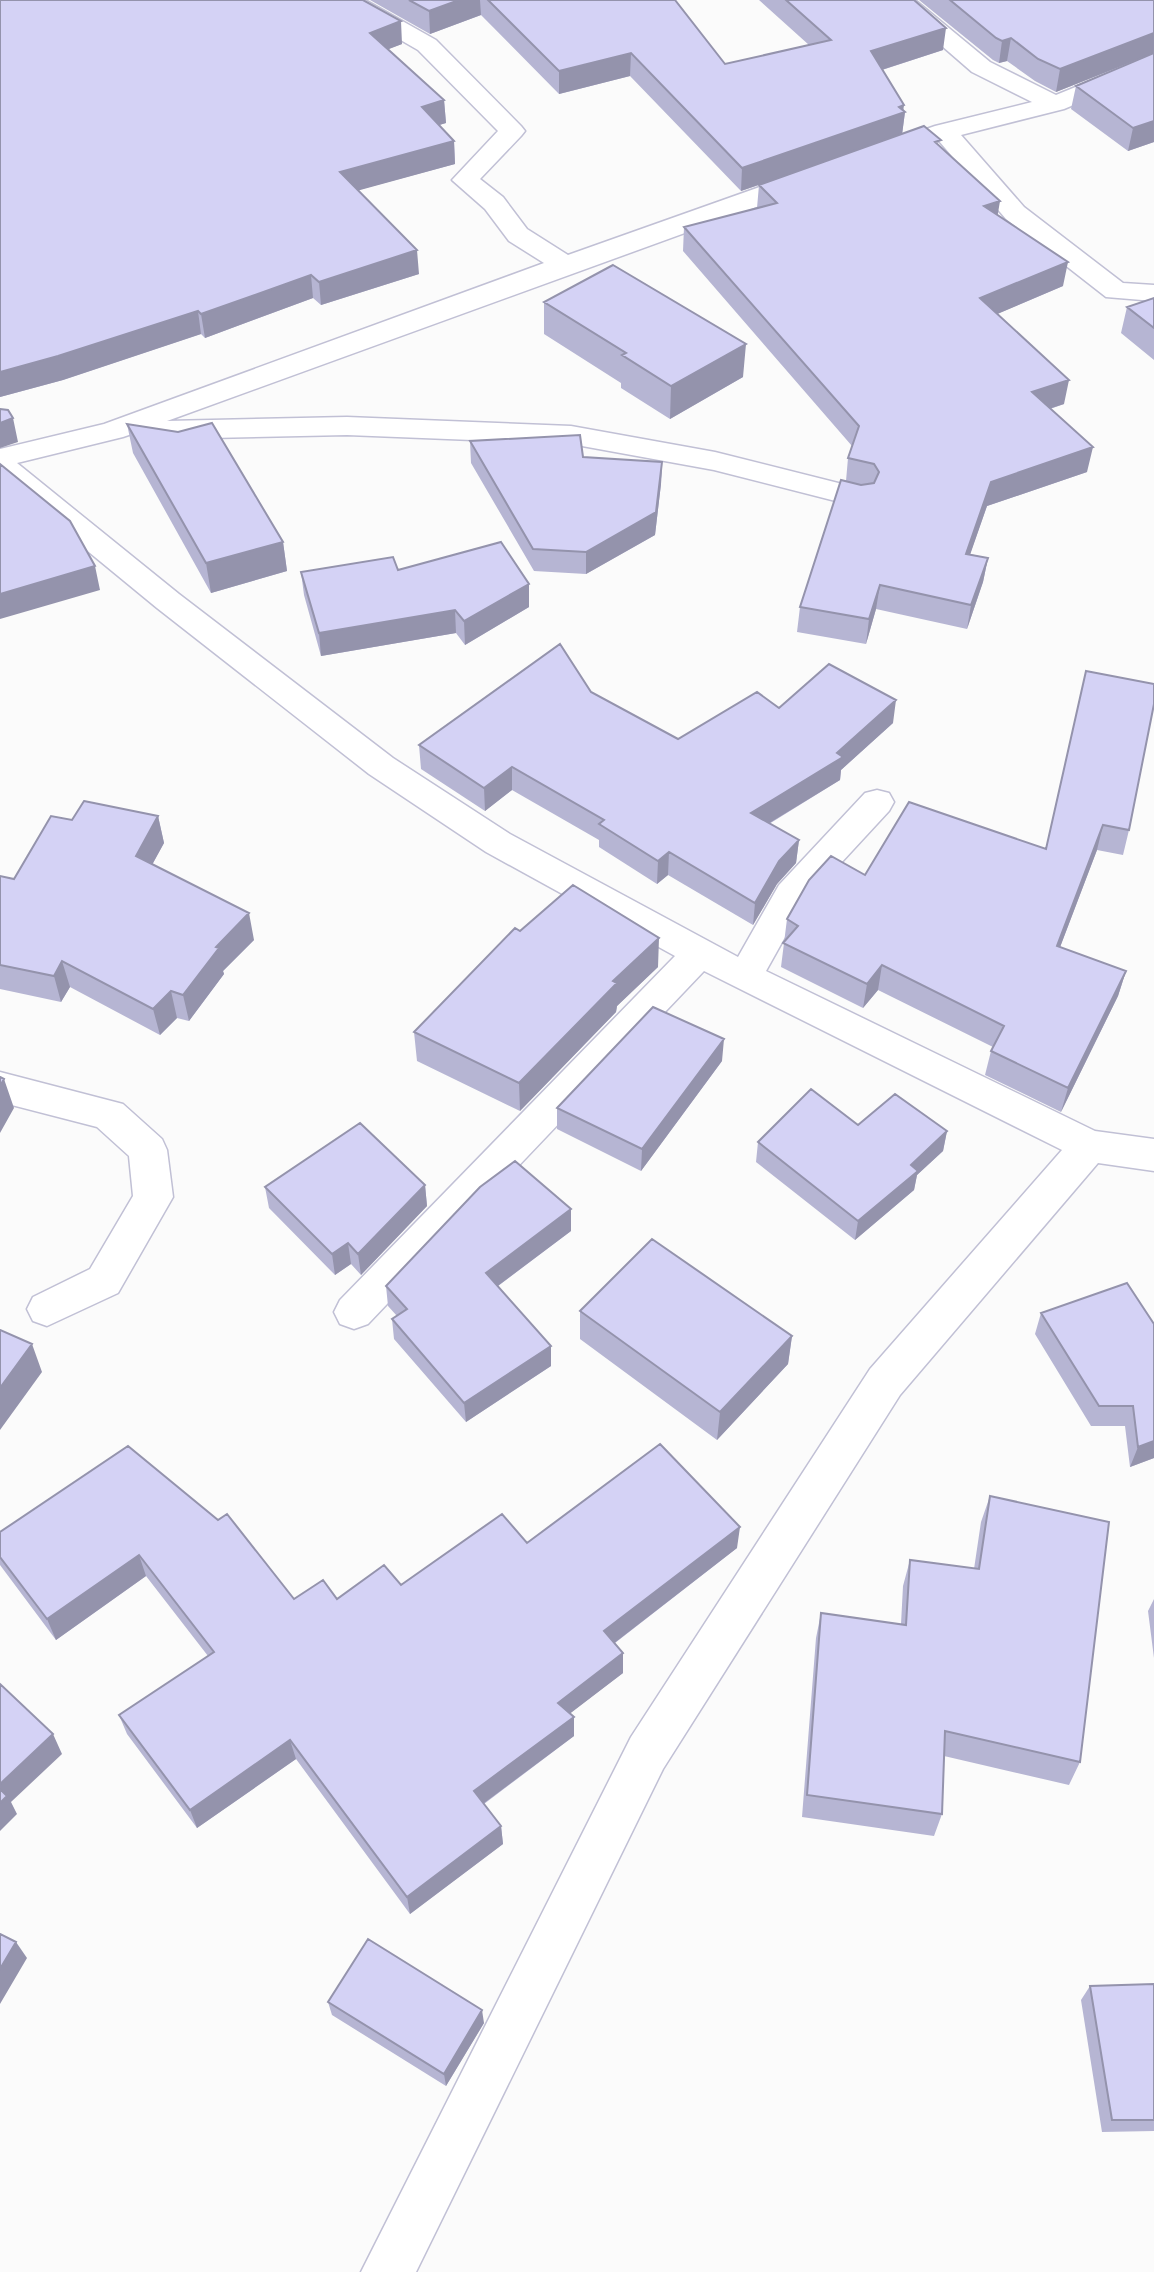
<svg xmlns="http://www.w3.org/2000/svg" width="1154" height="2272" font-family="Ubuntu,sans-serif">
	<style>
		.lines { fill: none; stroke-linecap: round; stroke-linejoin: round }
		.minor-casing { stroke: #c1c0d5; stroke-width: 3 }
		.minor { fill: #fff; fill-rule: evenodd }
		.wall { fill: #b6b5d3 }
		.shaded-wall { fill: #9493ac }
		.building { fill: #d4d2f5; stroke: #9493ac; stroke-width: 2 }
	</style>
	<rect width="100%" height="100%" fill="#fbfbfb"/>
	<g class="lines">
		<g class="minor-casing">
			<path id="minor" d="M336 0H365L436 40 521 126 525 131 521 136 480 179 503 197 527 229 568 255 799 173 808 171 817 173 821 179 817 185 167 421 347 417 571 426 715 452 870 491 874 498 870 505 859 507 714 470 571 444 347 435 164 439 154 436 149 430 152 427 123 437 17 463 179 594 393 758 510 834 738 957 779 885 865 793 877 790 889 793 894 802 889 811 804 903 766 971 1095 1131 1154 1139V1171L1098 1163 900 1395 663 1769 416 2272H361L631 1737 870 1369 1062 1150 704 971 368 1324 354 1329 340 1324 334 1312 340 1300 675 956 486 852 369 774 157 608 0 479V449L104 424 544 263 509 241 485 209 452 180 498 131 418 50 340 5Z
				M889 0H915L990 62 1056 95 1154 55V71L1064 109 961 135 1024 207 1123 283 1154 285V301L1106 297 1006 219 939 141C920 148 895 162 875 157L871 152 875 147 935 126 1032 102 972 72Z
				M0 1072 123 1104 162 1139 167 1150 173 1197 118 1293 47 1326 33 1321 27 1309 33 1297 90 1269 133 1196 129 1156 97 1127 0 1102Z"/>
		</g>
		<use href="#minor" class="minor"/>
	</g>
	<path class="wall" d="M0 0 402 44 388 49 444 100 446 123 439 125 454 141 455 164 358 190 419 274 321 305 313 298 205 338 201 334 63 380 0 397Z
		M370 0H675L725 64 809 45 759 0H914L943 50 882 70 905 112 902 134 940 147 998 215 1063 286 997 314 1064 404 1050 409 1087 472 987 506 970 554 988 558 983 582 967 629 876 609 866 644 797 632 800 607 846 481 848 458 852 446 683 251 684 227 757 208 759 185 741 191 630 76 559 94 481 15 430 34Z
		M919 0H1154V142L1128 151 1071 109 1076 86 1140 59 1056 92 1035 81 1007 61 999 63 993 60Z
		M1154 298V360L1121 333 1127 307Z
		M544 302 743 377 670 419 621 388V383L544 334Z
		M127 424 283 542 287 571 211 593 133 453Z
		M470 441 583 457 662 462 661 484 655 535 586 574 534 571 471 463Z
		M398 570 529 584V607L465 645 456 633 321 656 304 595 301 572Z
		M1086 671 1129 830 1123 855 1097 850 1060 947 1126 971 1118 996 1061 1112 985 1075 991 1051 993 1047 878 990 863 1008 781 967 787 919 865 875 1046 849Z
		M591 692 678 739 779 708 893 723 841 770 840 780 769 824 799 840 796 863 777 884 753 925 668 875 657 884 599 847V840L512 790 485 811 421 769 419 745Z
		M158 816 164 843 152 865 254 940 223 971 224 974 189 1021 177 1018 160 1035 70 987 61 1002 0 989V876L14 879 72 820Z
		M520 931 658 967 617 1006 616 1012 520 1111 417 1061 414 1032Z
		M722 1061 641 1171 557 1129V1108Z
		M858 1125 947 1131 943 1151 917 1175 914 1190 855 1240 756 1162 758 1142Z
		M425 1185 427 1206 361 1275 351 1264 335 1275 269 1208 265 1187Z
		M571 1231 498 1286 551 1366 466 1422 394 1339 392 1319 397 1316 388 1306 386 1286Z
		M580 1311 792 1336 788 1364 717 1440 580 1339Z
		M1041 1313 1154 1324V1458L1130 1467 1125 1426H1091L1035 1334Z
		M128 1446 294 1599H337L401 1585 527 1543 737 1548 615 1643 623 1673 570 1713 574 1736 484 1804 501 1826 503 1844 410 1914 296 1759 197 1828 127 1734 119 1715 208 1656 146 1576 56 1640 0 1565V1532Z
		M990 1496 1080 1762 1069 1785 944 1756 942 1814 934 1836 802 1817 816 1638 821 1613 901 1624 903 1586 910 1560 974 1569 981 1522Z
		M1154 1599V1658L1148 1611Z
		M1154 1984V2131L1102 2132 1081 2000 1090 1986Z
		M328 2002 484 2023 446 2086 332 2015Z"/>
	<path class="shaded-wall" d="M459 0H480L481 15 430 34 429 11Z
		M401 21 402 44 371 56 370 33Z
		M946 28 943 50 869 74 871 51Z
		M1154 33V53L1056 92 1060 69Z
		M1011 38 1007 61 999 63 1002 41Z
		M631 53 630 76 559 94V71Z
		M444 100 446 123 423 130 422 107Z
		M904 105 903 112H905L902 135 741 191 742 168Z
		M1154 121V142L1128 151 1133 128Z
		M454 141 455 164 342 195 340 172Z
		M1000 201 996 225 984 206Z
		M417 250 419 274 321 305 319 282Z
		M1068 262 1063 286 976 323 980 298Z
		M311 275 313 298 205 338 201 314Z
		M198 311 201 334 63 380 0 397V372Z
		M746 344 743 377 670 419 671 386Z
		M1069 380 1064 404 1027 416 1032 392Z
		M13 418 18 442 0 448V423Z
		M1093 447 1087 472 987 506 962 578 966 554 991 482Z
		M662 462 661 484 655 535 586 574V552Z
		M283 542 287 571 211 593 206 563Z
		M988 558 983 582 967 629 971 605Z
		M95 566 100 590 0 619V594Z
		M529 584V607L465 645 464 621Z
		M880 585 876 609 866 644 869 619Z
		M455 610 456 633 321 656 319 633Z
		M896 700 893 723 841 770 840 780 748 836 751 813 837 753Z
		M512 767V790L485 811 484 788Z
		M158 816 164 843 142 883 136 856Z
		M1103 825 1097 850 1051 971 1057 946Z
		M799 840 796 863 777 884 753 925 755 903 779 861Z
		M669 852 668 875 657 884 658 861Z
		M249 913 254 940 223 971 224 974 189 1021 183 995 216 947Z
		M659 938 658 967 617 1006 616 1012 520 1111 519 1083 613 981Z
		M62 961 70 987 61 1002 54 976Z
		M882 965 878 990 863 1008 867 984Z
		M1126 971 1118 996 1061 1112 1068 1088Z
		M171 991 177 1018 160 1035 153 1009Z
		M724 1039 722 1061 641 1171 642 1149Z
		M4 1079 14 1108 0 1133V1086Z
		M947 1131 943 1151 917 1175 914 1190 855 1240 858 1221 911 1165Z
		M425 1185 427 1206 361 1275 358 1254Z
		M571 1209V1231L487 1294 486 1273Z
		M348 1243 351 1264 335 1275 332 1254Z
		M792 1336 788 1364 717 1440 720 1412Z
		M32 1344 42 1372 0 1430V1388Z
		M551 1346V1366L466 1422 464 1403Z
		M1154 1441V1458L1130 1467 1138 1447Z
		M740 1527 737 1548 604 1651V1631Z
		M139 1555 146 1576 56 1640 47 1619Z
		M623 1653V1673L559 1722 558 1703Z
		M574 1717V1736L476 1809 474 1791Z
		M53 1734 62 1754 11 1802 17 1814 0 1831V1784Z
		M290 1740 296 1759 197 1828 190 1810Z
		M501 1826 503 1844 410 1914 407 1897Z
		M16 1942 27 1958 0 2004V1969Z
		M482 2010 484 2023 446 2086 444 2074Z"/>
	<path class="building" d="M0 0H363L401 21 370 33 444 100 422 107 454 141 340 172 417 250 319 282 311 275 201 314 198 311 58 356 0 372Z
		M409 0H459L429 11Z
		M488 0H675L725 64 831 40 786 0H914L946 28 871 51 904 105 899 107 905 112 742 168 631 53 559 71Z
		M950 0H1154V33L1060 69 1038 59 1011 38 1002 41 996 38Z
		M1154 53V121L1133 128 1076 86Z
		M924 126 941 140 935 142 1000 201 984 206 1068 262 980 298 1069 380 1032 392 1093 447 991 482 966 554 988 558 971 605 880 585 869 619 800 607 841 480 861 485 874 483 879 472 874 464 848 458 859 426 684 227 777 203 759 185Z
		M613 265 746 344 671 386 622 355 626 353 544 302Z
		M1154 298V328L1127 307Z
		M0 409 8 410 13 418 0 423Z
		M212 423 283 542 206 563 127 424 178 432Z
		M580 435 583 457 662 462 656 512 586 552 533 549 470 441Z
		M0 464 70 521 95 566 0 594Z
		M501 542 529 584 464 621 455 610 319 633 301 572 393 557 398 570Z
		M560 644 591 692 678 739 757 692 779 708 829 664 896 700 837 753 843 757 751 813 799 840 779 861 755 903 669 852 658 861 599 824 604 820 512 767 484 788 419 745Z
		M1086 671 1154 684V704L1129 830 1103 825 1057 946 1126 971 1068 1088 991 1051 1004 1026 882 965 867 984 783 943 798 926 787 919 809 880 831 856 865 875 909 802 1046 849Z
		M84 801 158 816 136 856 249 913 216 947 219 948 183 995 171 991 153 1009 62 961 54 976 0 965V876L14 879 51 816 72 820Z
		M573 885 659 938 613 981 617 983 519 1083 414 1032 515 928 520 931Z
		M653 1007 724 1039 642 1149 557 1108Z
		M0 1077 4 1079 0 1086Z
		M811 1089 858 1125 895 1094 947 1131 911 1165 918 1171 858 1221 758 1142Z
		M360 1123 425 1185 358 1254 348 1243 332 1254 265 1187Z
		M515 1161 571 1209 486 1273 551 1346 464 1403 392 1319 407 1309 386 1286 480 1187Z
		M652 1239 792 1336 720 1412 580 1311Z
		M1127 1283 1154 1324V1441L1138 1447 1133 1406H1099L1041 1313Z
		M0 1330 32 1344 0 1388Z
		M660 1444 740 1527 604 1631 623 1653 558 1703 574 1717 474 1791 501 1826 407 1897 290 1740 190 1810 119 1715 214 1652 139 1555 47 1619 0 1557V1532L128 1446 218 1520 227 1514 294 1599 323 1580 337 1599 384 1565 401 1585 502 1514 527 1543Z
		M990 1496 1109 1522 1080 1762 945 1731 942 1814 807 1795 821 1613 906 1625 910 1560 979 1569Z
		M0 1684 53 1734 0 1784Z
		M0 1789 7 1796 0 1803Z
		M0 1934 16 1942 0 1969Z
		M368 1939 482 2010 444 2074 328 2002Z
		M1154 1984V2120H1112L1090 1986Z"/>
</svg>
